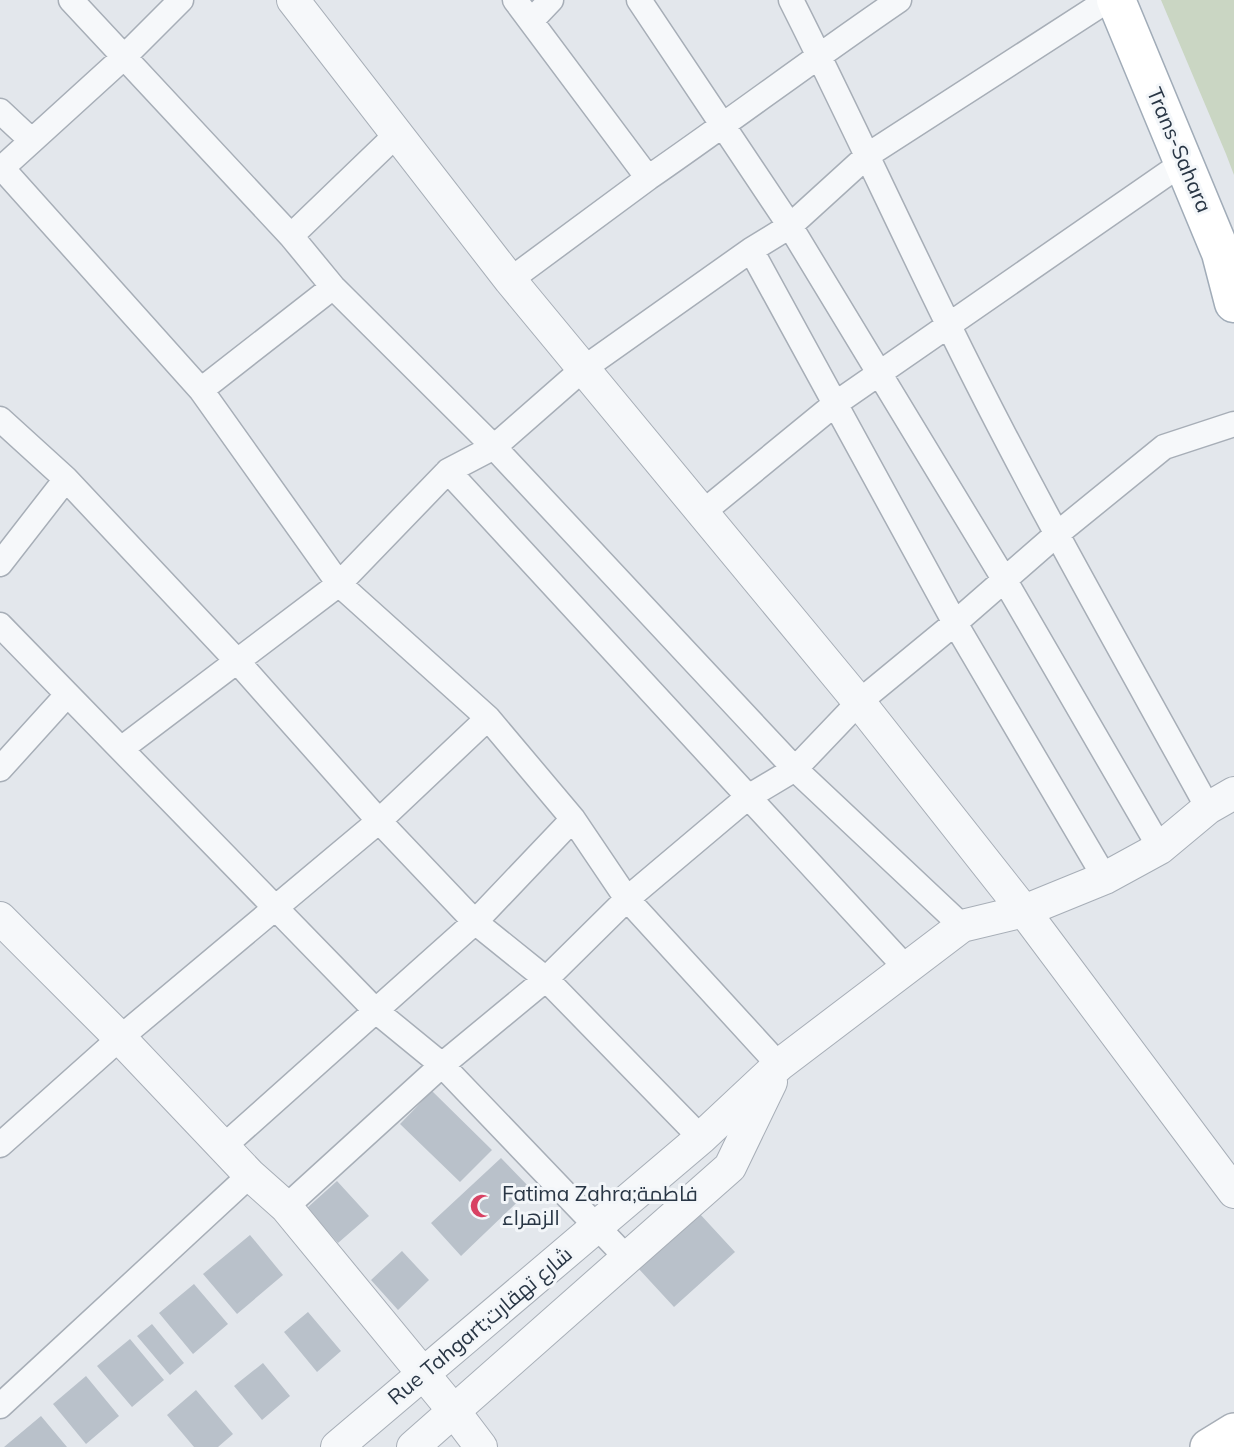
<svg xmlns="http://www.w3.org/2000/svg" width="1234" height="1447" font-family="Mulish,Cairo,sans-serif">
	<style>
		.green { fill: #cad6c3 }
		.building { fill: #b9c1ca }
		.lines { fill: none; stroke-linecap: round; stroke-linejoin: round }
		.minor-casing { stroke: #a7aeb7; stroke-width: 27 }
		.tertiary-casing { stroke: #a7aeb7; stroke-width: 34 }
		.secondary-casing { stroke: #a7aeb7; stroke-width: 38 }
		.primary-casing { stroke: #a1acb8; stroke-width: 41 }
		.minor { stroke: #f6f8fa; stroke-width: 24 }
		.tertiary { stroke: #f6f8fa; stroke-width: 32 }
		.secondary { stroke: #fff; stroke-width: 35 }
		.primary { stroke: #fff; stroke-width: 38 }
		.labels { text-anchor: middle; stroke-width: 6; stroke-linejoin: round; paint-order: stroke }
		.street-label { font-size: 21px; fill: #293645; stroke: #f3f6f9 }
		.poi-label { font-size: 21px; fill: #293645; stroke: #f3f6f9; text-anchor: start }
	</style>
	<rect width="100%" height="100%" fill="#e3e7ec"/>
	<path class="green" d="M1161 0H1234V175L1226 154Z"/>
	<path class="building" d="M432 1091 492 1150 460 1182 400 1124Z
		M501 1158 531 1189 461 1256 431 1223Z
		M337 1181 369 1216 338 1243 307 1208Z
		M699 1213 735 1252 674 1307 638 1268Z
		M250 1235 283 1275 237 1314 203 1274Z
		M402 1251 429 1280 398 1310 371 1280Z
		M194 1284 228 1324 193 1354 159 1313Z
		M308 1312 341 1351 317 1372 284 1332Z
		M152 1324 184 1363 170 1375 137 1336Z
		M130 1339 164 1380 132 1407 97 1366Z
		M263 1363 290 1396 262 1420 234 1386Z
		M86 1376 119 1416 86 1444 53 1404Z
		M196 1390 233 1434 218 1447H194L167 1415Z
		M41 1416 67 1447H4Z"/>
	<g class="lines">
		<g class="minor-casing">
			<path id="minor" d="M71 0 291 236 333 287 494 447 795 769 962 926
				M181 0 124 57 2 168 201 390 339 584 488 718 573 819 627 899 779 1065
				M639 0 790 226 868 155 1108 0
				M791 0C845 107 895 216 948 324 1028 488 1120 648 1208 808
				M532 20 551 0
				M0 111 31 140
				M648 178C732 120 814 58 899 0
				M291 236 396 135
				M751 250 790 226 1004 579 1160 848
				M510 280 648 178 515 0
				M201 390 333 287
				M0 419 66 479
				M448 471 907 969
				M702 513 835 404 1184 162
				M0 564 66 479 238 662 379 821 475 922 546 979 701 1138
				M0 625 376 1011 442 1065 626 1257
				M121 749 339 584 448 471 494 447 583 369 751 250 955 623 1105 878
				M0 769 66 696
				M0 1145 120 1038 379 821 488 718
				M223 1147 475 922 573 819
				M286 1207 442 1065 546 979 627 899 748 797 795 769 859 702 955 623 1057 534 1164 447 1234 424
				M0 1406 250 1175"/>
		</g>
		<g class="tertiary-casing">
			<path id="tertiary" d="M293 0 510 280 859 702 1024 911 1234 1192
				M0 918 120 1038 250 1175 286 1207 453 1410 481 1447
				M337 1447 701 1138 779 1065 962 926 1024 911 1105 878 1160 848 1208 808 1234 793
				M413 1447 730 1167 771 1082"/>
		</g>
		<g class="secondary-casing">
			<path id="secondary" d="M1208 1447 1234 1431"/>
		</g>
		<g class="primary-casing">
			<path id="primary" d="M1116 0 1221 253 1234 303"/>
		</g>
		<use href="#minor" class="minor"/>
		<use href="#tertiary" class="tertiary"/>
		<use href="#secondary" class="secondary"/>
		<use href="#primary" class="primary"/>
	</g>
	<defs>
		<g id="mosque-bare" transform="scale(1.89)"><path d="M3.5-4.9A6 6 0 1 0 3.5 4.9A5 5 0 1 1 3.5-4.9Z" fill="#d84163" stroke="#f3f6f9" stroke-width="2.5" paint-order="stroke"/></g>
	</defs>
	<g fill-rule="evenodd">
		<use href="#mosque-bare" x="482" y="1206"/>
	</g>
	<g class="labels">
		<g class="street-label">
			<text transform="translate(1179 150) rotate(67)" y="7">Trans-Sahara</text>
			<text transform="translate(480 1326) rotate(-40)" y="7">Rue Tahgart;شارع تهقارت</text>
		</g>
		<g class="poi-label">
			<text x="502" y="1201">Fatima Zahra;فاطمة<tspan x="502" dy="24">الزهراء</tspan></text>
		</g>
	</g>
</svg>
